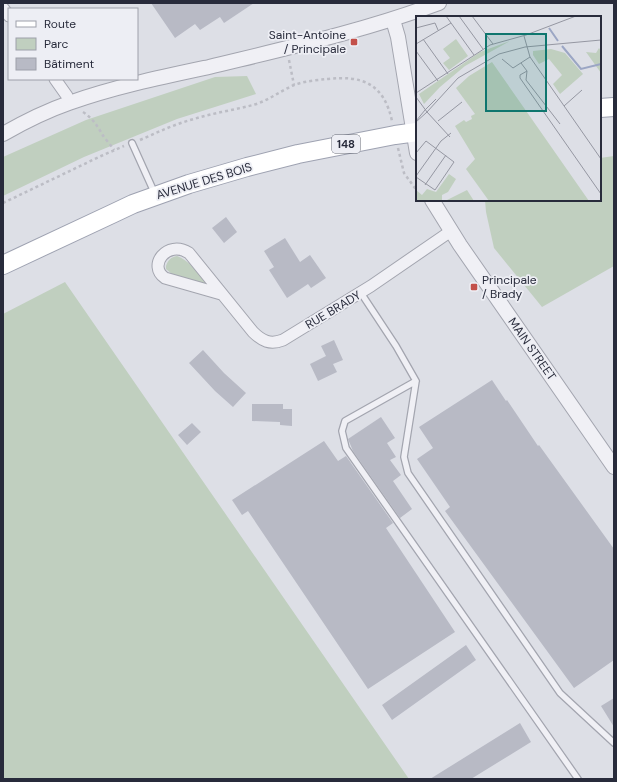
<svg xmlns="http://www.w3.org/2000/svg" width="617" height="782" font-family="'DM Sans',sans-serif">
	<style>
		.green { fill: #c0cfbf }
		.building { fill: #b8bac5 }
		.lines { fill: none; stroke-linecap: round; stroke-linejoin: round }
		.service-casing { stroke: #a3a5af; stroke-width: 8 }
		.minor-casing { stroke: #a3a5af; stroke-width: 13 }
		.tertiary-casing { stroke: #a3a5af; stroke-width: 16 }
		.primary-casing { stroke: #9ea2b1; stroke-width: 20 }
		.path { stroke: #bcbdc5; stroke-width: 2.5; stroke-dasharray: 3 3; stroke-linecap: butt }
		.service { stroke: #f0f0f5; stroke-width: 5.5 }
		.minor { stroke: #f0f0f5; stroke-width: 11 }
		.tertiary { stroke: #f0f0f5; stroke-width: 14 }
		.primary { stroke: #fff; stroke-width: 18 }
		.poi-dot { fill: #c3504a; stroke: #edeef4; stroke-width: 1.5 }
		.labels { text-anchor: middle; stroke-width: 3.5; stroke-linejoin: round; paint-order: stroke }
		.shield { fill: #edeef4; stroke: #636672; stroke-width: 1 }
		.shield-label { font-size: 11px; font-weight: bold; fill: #282b3b }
		.poi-label { font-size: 12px; fill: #282b3b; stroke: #edeef4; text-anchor: end }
		.street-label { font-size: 12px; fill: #282b3b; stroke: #edeef4 }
		.inset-river { fill: none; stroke: #9ba6c4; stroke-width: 2 }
		.inset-road { fill: none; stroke: #9597a2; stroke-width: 1 }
		.view { fill: #0f766e; fill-opacity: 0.15; stroke: #0f766e; stroke-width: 2 }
		.inset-edge { fill: none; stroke: #282b3b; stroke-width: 2 }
	</style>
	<rect width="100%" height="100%" fill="#dddfe6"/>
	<path class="green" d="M247 76 256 94 177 119 84 157 3 196V157L86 120 215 77Z
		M614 156V266L542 307 494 248 486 212 485 200H600V158Z
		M177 256C189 260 199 274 207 283L205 285 172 274 166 269V266C168 260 171 257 177 256Z
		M65 282 409 779H3V314Z"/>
	<path class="building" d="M151 3H254L224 23 220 17 200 30 195 24 175 38Z
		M226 217 237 232 224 243 212 228Z
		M285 238 300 262 310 255 326 278 311 288 308 284 287 298 269 270 274 267 264 251Z
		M334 340 343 360 333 364 337 372 318 381 310 364 326 356 321 346Z
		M203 350 224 373 246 393 233 407 215 391 189 363Z
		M492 380 506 401 507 400 538 446 539 445 614 549V660L574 688 445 511 450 507 417 459 433 448 419 427Z
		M252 404H283V409H292V426L280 425V422L252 421Z
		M381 417 395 438 387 443 396 457 390 460 401 475 393 481 412 509 400 518 353 451 348 439Z
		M192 423 201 432 187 445 178 435Z
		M324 441 338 461 346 456 393 523 386 528 455 632 368 689 248 511 242 515 232 500Z
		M466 645 476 660 392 720 382 705Z
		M614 698V727L601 706Z
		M520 723 531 742 471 779H430Z"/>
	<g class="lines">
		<g class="service-casing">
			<path id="service" d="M132 143 155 194
				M361 293 396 346 416 381 404 457 408 473 560 693 614 743
				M416 381 345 421 342 431 346 448 578 779"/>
		</g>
		<g class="minor-casing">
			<path id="minor" d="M3 8 9 16
				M55 79 67 96 69 103
				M221 294 165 278C147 266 167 239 189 253L253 332C262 341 270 345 283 340L371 286 451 231"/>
		</g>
		<g class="tertiary-casing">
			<path id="tertiary" d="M393 20 398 37 417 153
				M3 134C24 122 46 111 69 103 114 87 162 77 209 67 287 48 364 31 439 3
				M432 200 460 245 614 467"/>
		</g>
		<g class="primary-casing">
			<path id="primary" d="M600 108 614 107
				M3 265 114 213 133 204 189 184 247 167 298 154 395 135 417 132"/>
		</g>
		<path class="path" d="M289 60 294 85
			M83 112C92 118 97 125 102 134 105 139 111 145 114 150
			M140 140C158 132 175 124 194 119 213 113 234 110 253 105 268 101 280 91 294 85 305 81 317 80 327 79 363 75 384 84 392 121
			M398 148 404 173 417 191
			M3 203 101 156 124 146"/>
		<use href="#service" class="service"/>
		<use href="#minor" class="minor"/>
		<use href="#tertiary" class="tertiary"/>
		<use href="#primary" class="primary"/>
	</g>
	<g class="poi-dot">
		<rect x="350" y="38" width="8" height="8" rx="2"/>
		<rect x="470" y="283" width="8" height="8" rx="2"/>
	</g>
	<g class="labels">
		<rect class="shield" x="332" y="135" width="28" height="18" rx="3"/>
		<g class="shield-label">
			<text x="346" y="148">148</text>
		</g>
		<g class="poi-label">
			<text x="346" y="39">Saint-Antoine<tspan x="346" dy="14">/ Principale</tspan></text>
			<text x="482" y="284" text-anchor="start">Principale<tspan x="482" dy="14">/ Brady</tspan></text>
		</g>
		<g class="street-label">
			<text transform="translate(204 181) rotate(-17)" y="4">AVENUE DES BOIS</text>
			<text transform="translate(333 310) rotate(-31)" y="4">RUE BRADY</text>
			<text transform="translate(532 349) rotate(55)" y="4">MAIN STREET</text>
		</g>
	</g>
	<g transform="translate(416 16)">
		<rect width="185" height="185" fill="#dddfe6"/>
		<path d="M40 23 52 40 33 54 27 47 34 42 27 33ZM94 25 49 50 24 71 8 88 3 78 64 36ZM183 32 185 35V57L170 36 180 37ZM135 33 149 37 167 58 144 78 137 68 146 59 133 43 123 48 117 39V35ZM76 46 173 185H73L50 153 59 143 39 110 48 104 50 106 56 103 55 100 59 98 40 72 53 60ZM33 158 40 163 32 176 26 179V185H0V174L6 179 11 173 20 176ZM51 174 58 185H29Z" fill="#c0cfbf"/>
		<path class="inset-river" d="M133 12 142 25M146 30 165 53 185 48"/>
		<path class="inset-road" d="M30 0 58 39M43 0 67 33M56 0 77 28M0 12 19 7 22 14M108 20 114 41 185 143M7 23 32 58M0 28 35 7M0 35 22 65M86 43 97 52 114 41M105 47 111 55 110 64 144 108M111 55 104 59V62L185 178M0 77 74 29 110 19 160 0M0 81 11 96 42 62 83 38 109 31 185 24M148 90 166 74M9 94 20 83M0 105 9 94M22 105 46 86M0 106 11 96 34 121M0 137 10 125 38 146 19 174 0 161M0 160 25 125 35 117M9 169 30 139"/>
		<path class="view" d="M70 18H130V95H70Z"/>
		<rect width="185" height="185" class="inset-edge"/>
	</g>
	<rect width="617" height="782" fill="none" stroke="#282b3b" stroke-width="8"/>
	<rect x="8" y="8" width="130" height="72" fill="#edeef4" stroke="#9ea0aa"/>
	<rect x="16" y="21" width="20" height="6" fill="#ffffff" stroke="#9ea0aa"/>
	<text x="44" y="28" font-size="12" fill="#282b3b">Route</text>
	<rect x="16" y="38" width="20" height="12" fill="#c0cfbf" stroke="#9ea0aa"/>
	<text x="44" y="48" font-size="12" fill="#282b3b">Parc</text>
	<rect x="16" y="58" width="20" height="12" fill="#b8bac5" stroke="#9ea0aa"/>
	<text x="44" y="68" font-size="12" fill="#282b3b">Bâtiment</text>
</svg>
